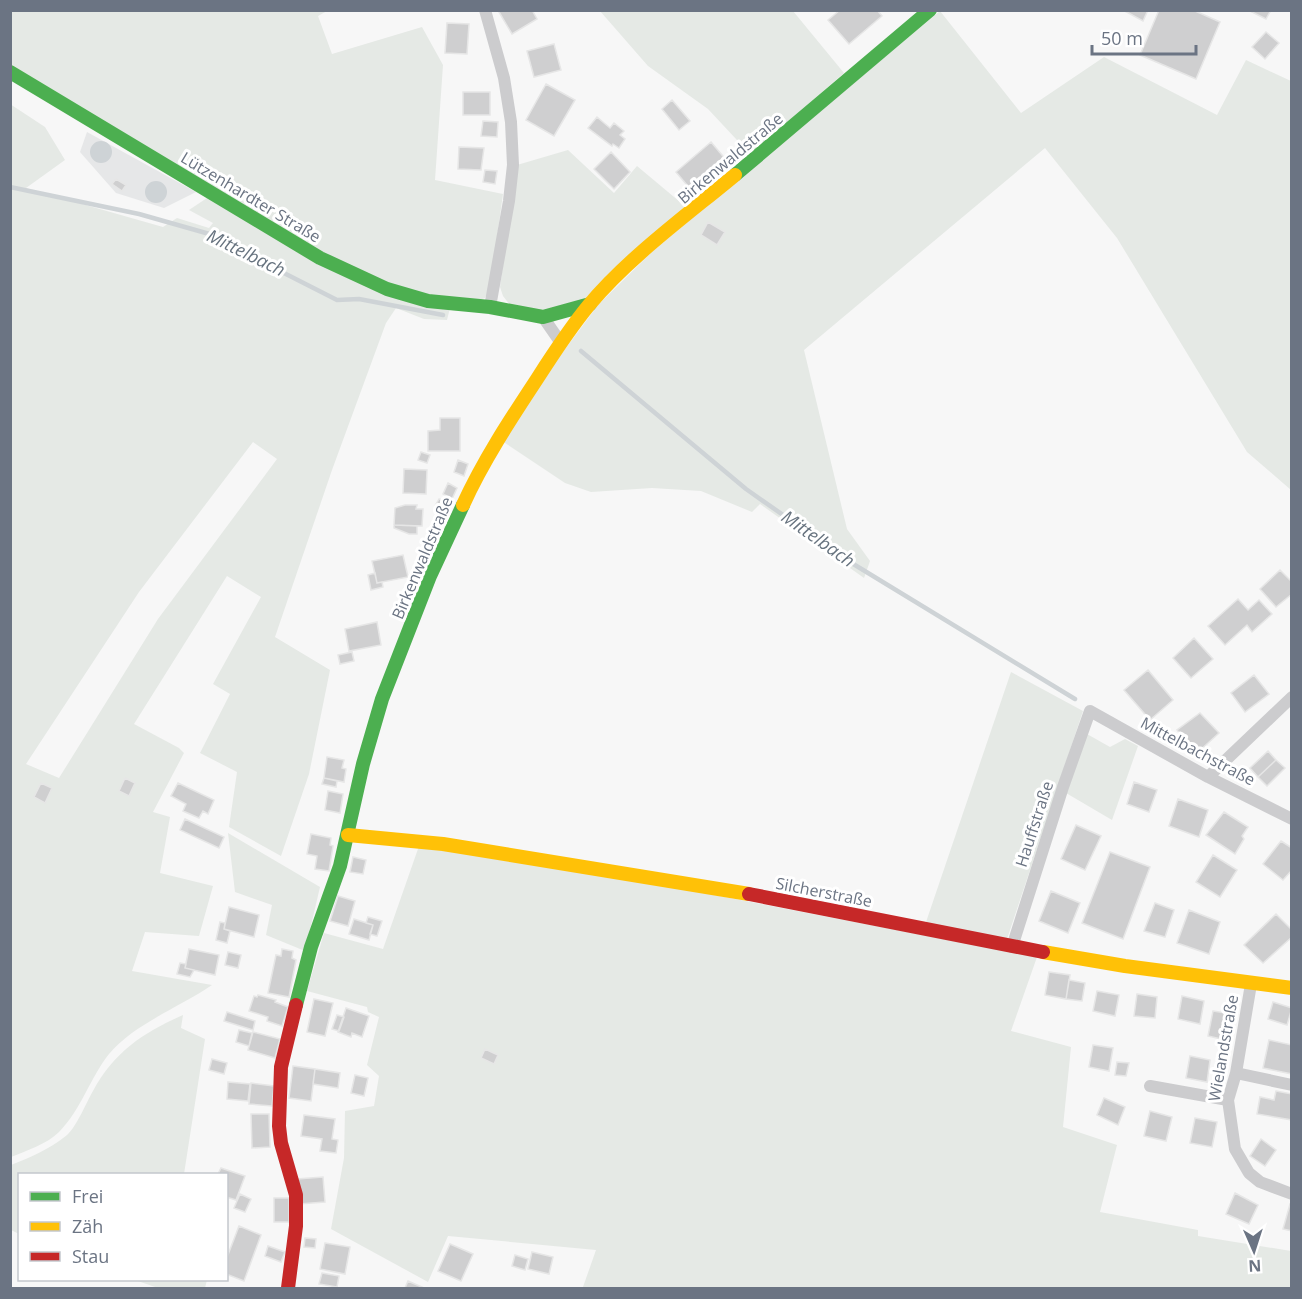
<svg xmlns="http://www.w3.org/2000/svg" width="1302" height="1299" font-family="'Open Sans',sans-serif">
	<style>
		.built { fill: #e6e7e8 }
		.green { fill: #e5e9e5; fill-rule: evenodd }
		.water { fill: #ced3d6 }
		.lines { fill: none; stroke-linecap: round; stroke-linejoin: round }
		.stream { stroke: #ced3d6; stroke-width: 4.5 }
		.building { fill: #cfcfd0; stroke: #e6e6e6; stroke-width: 1.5 }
		.street { stroke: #ccccce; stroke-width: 12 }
		.fast { stroke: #4caf50; stroke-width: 14 }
		.slow { stroke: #ffc107; stroke-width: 14 }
		.jam { stroke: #c62828; stroke-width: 14 }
		.labels { text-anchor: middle; stroke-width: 6; stroke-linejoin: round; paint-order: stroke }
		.street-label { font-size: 16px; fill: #6b7483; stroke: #fff }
		.water-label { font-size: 18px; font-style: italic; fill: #67737f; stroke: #fff }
	</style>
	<rect width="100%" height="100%" fill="#f7f7f7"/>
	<path class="built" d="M87 132 196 192 164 208 116 193 80 152Z"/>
	<path class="green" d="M10 11H327L318 16 332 54 422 27 443 65 435 180 503 194 490 288 485 298 474 302 422 294 372 278 312 248 11 66Z
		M600 11H793L844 73 750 154 708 109 648 66Z
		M940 11 1021 113 1104 57 1217 115 1246 60 1291 81V490L1247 452 1117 238 1045 148 804 350 847 529 870 561 864 578 760 504 752 512 701 491 652 488 591 492 565 483 502 441 560 356 598 305 653 251Z
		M10 104 45 127 65 160 26 188 163 227 177 218 209 228 213 223 189 210 210 196 314 258 450 308 447 320 424 319 396 308 386 323 332 470 275 637 330 670 309 774 281 856 229 827 237 772 200 753 230 694 213 684 261 597 227 576 134 724 179 748 184 753 153 812 170 817 160 873 213 886 199 936 145 932 132 971 212 985C180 1007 134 1024 109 1054 90 1078 81 1110 59 1132 47 1144 26 1151 11 1157ZM253 442 277 459 158 619 59 778 26 764 139 592Z
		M568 150 614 193 637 166 686 207 581 302 544 311 510 305 503 296 500 287 517 165Z
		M1011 672 1083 711 1007 939 925 925Z
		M1087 734 1110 747 1125 739 1138 746 1112 820 1066 793Z
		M228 833 320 887 305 951 266 935 272 905 235 892Z
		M419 846 662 885 1037 957 1011 1031 1071 1047 1063 1127 1117 1145 1100 1212 1198 1230V1236L1291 1251V1288H590L583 1287 596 1250 448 1236 428 1282 331 1229 344 1158 345 1111 374 1106 379 1076 367 1065 379 1017 368 1012 367 1007 307 991 324 933 383 949Z
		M183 1015 181 1028 205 1039 184 1174H20L19 1234 11 1230V1165C31 1157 50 1149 67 1135 77 1126 86 1103 93 1091 114 1052 144 1032 183 1015Z
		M135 1280H207L205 1288H158Z"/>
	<path class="water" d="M90 152a11 11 0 1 1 22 0a11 11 0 1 1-22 0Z
		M145 192a11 11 0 1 1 22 0a11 11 0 1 1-22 0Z"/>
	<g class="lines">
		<path class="stream" d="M10 187 139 214 220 237 280 271 337 300 359 299 443 315
			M581 351 746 489 850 562 1075 699"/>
	</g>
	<path class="building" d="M501 10H532L537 19 512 34 499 12Z
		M840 10H877L882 16 849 44 828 20Z
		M1123 10H1148L1143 21Z
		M1159 10H1193L1220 22 1196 79 1140 55Z
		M1248 10H1271L1266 19Z
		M447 23 469 24 467 54 445 53Z
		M1266 32 1279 43 1265 59 1252 47Z
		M554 44 561 70 534 77 527 51Z
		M546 84 575 100 554 136 526 120Z
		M463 92H490V115H463Z
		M672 100 690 121 679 130 662 109Z
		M597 117 610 128 614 123 624 131 620 135 625 139 619 148 613 144 612 146 588 128Z
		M483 121 498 122 497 137 481 136Z
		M711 142 727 161 692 191 676 172Z
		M459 147 484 148 481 170 458 169Z
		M611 152 630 172 614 189 594 169Z
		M485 170 497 171 495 184 483 182Z
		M116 179 126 185 122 191 112 184Z
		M708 222 725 232 717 245 701 235Z
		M440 418H460V451H428V431L440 430Z
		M421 452 430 455 427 463 418 460Z
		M458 460 468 464 464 476 454 472Z
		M404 469 427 470 426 494 403 493Z
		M448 483 457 488 452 499 443 494Z
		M439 499 451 502 446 512 435 506Z
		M405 505H417L416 509H423L422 526 394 525 395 508Z
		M394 525 417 526V534H409L394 528Z
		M403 555 408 577 377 583 372 561Z
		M1280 570 1292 582V594L1276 607 1260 589Z
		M375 573 377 583 382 582 383 587 371 590 368 575Z
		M1238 599 1248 610 1259 600 1272 614 1252 632 1247 625 1225 645 1208 626Z
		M377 622 381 645 349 651 345 629Z
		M1194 638 1213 659 1191 678 1173 658Z
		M352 652 354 661 340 664 338 655Z
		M1148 670 1173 700 1150 720 1124 690Z
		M1254 675 1269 694 1245 712 1231 693Z
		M1200 713 1219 733 1196 754 1177 730Z
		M1268 751 1276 760 1258 777 1250 768Z
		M327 757 344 760 342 768 346 769 344 782 324 778Z
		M1276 760 1285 768 1267 786 1258 777Z
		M125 778 135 783 129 796 119 791Z
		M324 778 337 781 336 787 322 784Z
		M1134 782 1157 790 1149 812 1127 804Z
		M41 783 52 788 45 803 34 797Z
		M178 783 214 800 208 814 203 811 199 818 183 811 186 804 171 796Z
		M328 791 343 794 340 813 325 810Z
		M1178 799 1208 810 1199 837 1169 826Z
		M1224 812 1248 827 1242 836 1244 839 1235 854 1206 835Z
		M185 819 224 837 219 848 180 830Z
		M1076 825 1101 836 1085 870 1061 859Z
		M311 834 331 838 330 845 333 846 329 871 315 869 317 856 307 854Z
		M1281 841 1292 848V870L1283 880 1263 864Z
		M1110 852 1150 867 1123 939 1082 923Z
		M1213 855 1237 870 1220 897 1196 882Z
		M353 857 366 860 363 874 350 872Z
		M1051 891 1080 903 1068 933 1039 921Z
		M338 896 355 901 348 926 330 921Z
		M1155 903 1174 910 1165 937 1144 931Z
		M229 907 259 915 254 937 224 929Z
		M1189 910 1220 922 1209 954 1177 943Z
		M1276 914 1292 930V937L1263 963 1244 945Z
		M368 917 382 921 377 936 370 934 373 925 366 923Z
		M354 919 373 925 369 940 349 934Z
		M220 922 225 923 224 929 230 931 227 943 216 940Z
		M189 949 219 955 215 975 185 968Z
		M282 949 293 951 292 958 296 960 289 997 268 993 276 955 281 956Z
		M228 952 241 955 238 968 225 965Z
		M180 963 186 964 185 968 194 970 190 977 177 974Z
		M1049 972 1070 975 1066 999 1045 995Z
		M1069 980 1085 983 1082 1001 1066 999Z
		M1097 991 1119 995 1115 1016 1093 1011Z
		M1137 994 1157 997 1155 1018 1134 1016Z
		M258 995 276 1000 275 1002 288 1007 282 1026 267 1021 268 1017 249 1011 254 996 257 997Z
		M1182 996 1204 1001 1200 1024 1178 1019Z
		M314 999 333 1003 325 1036 307 1032Z
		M1273 1002 1292 1008 1287 1025 1268 1019Z
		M346 1008 369 1016 362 1037 352 1033 351 1037 338 1032Z
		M1213 1011 1226 1013 1221 1039 1208 1036Z
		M227 1012 255 1021 253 1030 224 1021Z
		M337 1015 344 1017 339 1031 332 1029Z
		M239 1030 252 1033 249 1046 236 1042Z
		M253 1032 280 1039 275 1058 248 1050Z
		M1269 1040 1292 1045V1074L1263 1068Z
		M1093 1045 1113 1048 1109 1071 1089 1067Z
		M485 1049 498 1055 494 1064 481 1058Z
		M1190 1056 1210 1060 1207 1082 1186 1078Z
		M212 1059 227 1063 224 1074 209 1070Z
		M1117 1062 1129 1063 1126 1076 1115 1075Z
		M293 1066 315 1069 311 1101 289 1098Z
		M315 1069 340 1073 338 1088 313 1084Z
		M355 1075 368 1078 364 1096 351 1093Z
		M228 1082 250 1084 248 1101 227 1099Z
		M251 1083 274 1086 272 1106 249 1104Z
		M1276 1091 1292 1094V1120L1257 1114 1260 1097 1274 1100Z
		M1104 1098 1125 1107 1118 1125 1097 1115Z
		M1150 1111 1172 1117 1166 1141 1144 1136Z
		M251 1114H269L270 1147 252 1148Z
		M304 1115 335 1119 332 1139 338 1140 336 1153 320 1151 322 1139 301 1136Z
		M1195 1118 1217 1122 1212 1147 1190 1143Z
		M1261 1139 1276 1150 1265 1166 1250 1156Z
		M221 1168 245 1176 236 1200 226 1197V1174H218Z
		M323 1177 325 1202 299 1204 297 1179Z
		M1235 1193 1258 1205 1249 1224 1226 1214Z
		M240 1194 251 1199 245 1212 234 1208Z
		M274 1198H289V1222H274Z
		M1290 1204 1292 1205V1231L1283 1229Z
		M239 1226 261 1235 244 1281 226 1274V1260Z
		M305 1238 316 1239 315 1248 304 1247Z
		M325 1243 350 1247 345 1274 320 1269Z
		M450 1244 473 1254 461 1281 438 1271Z
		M268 1246 285 1252 281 1262 265 1256Z
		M532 1252 553 1257 549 1274 528 1269Z
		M515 1255 528 1259 525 1270 512 1266Z
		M322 1273 339 1276 337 1287 319 1284Z
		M408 1281 424 1288H405Z"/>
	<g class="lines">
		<path class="street" d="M485 10 504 78 511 122 513 165 509 201 490 307
			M543 317 561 343
			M1208 777 1292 697
			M1012 947 1063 787 1090 711 1208 777 1292 819
			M1251 984 1236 1073 1228 1100 1235 1149 1249 1173 1260 1182 1292 1194
			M1236 1073 1292 1085
			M1150 1086 1228 1100"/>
		<path class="fast" d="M10 72 320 258 387 289 428 301 490 307 543 317 590 304
			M735 175 930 10
			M296 1005 311 947 340 866 363 764 382 699 430 576 463 505"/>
		<path class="slow" d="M463 505C483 461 510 420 537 379 553 354 570 328 589 305 628 258 688 214 735 175
			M348 835 443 844 749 894
			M1043 952 1125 966 1292 988"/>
		<path class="jam" d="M749 894 1043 952
			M288 1288 296 1226V1195L281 1143 279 1126 281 1067 296 1005"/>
	</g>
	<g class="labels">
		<g class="street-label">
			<text transform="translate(730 158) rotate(-40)" y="6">Birkenwaldstraße</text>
			<text transform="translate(251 197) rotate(31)" y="6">Lützenhardter Straße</text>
			<text transform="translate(422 558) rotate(-67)" y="6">Birkenwaldstraße</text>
			<text transform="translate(1198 751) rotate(28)" y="6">Mittelbachstraße</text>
			<text transform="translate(1034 824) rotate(-72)" y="6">Hauffstraße</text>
			<text transform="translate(824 892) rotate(11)" y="6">Silcherstraße</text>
			<text transform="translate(1223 1048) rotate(-80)" y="6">Wielandstraße</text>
		</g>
		<g class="water-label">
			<text transform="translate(246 253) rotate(26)" y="6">Mittelbach</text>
			<text transform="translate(818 539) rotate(35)" y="6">Mittelbach</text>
		</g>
	</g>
	<rect width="1302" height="1299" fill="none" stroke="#6b7483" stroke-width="24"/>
	<rect x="18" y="1173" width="210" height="108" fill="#ffffff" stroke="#c4c7cd" stroke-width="1.5"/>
	<rect x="30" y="1192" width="30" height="9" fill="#4caf50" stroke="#c4c7cd" stroke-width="1.5"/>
	<text x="72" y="1203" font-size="18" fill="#6b7483">Frei</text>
	<rect x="30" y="1222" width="30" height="9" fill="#ffc107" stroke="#c4c7cd" stroke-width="1.5"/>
	<text x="72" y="1233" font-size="18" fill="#6b7483">Zäh</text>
	<rect x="30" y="1252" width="30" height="9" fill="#c62828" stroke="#c4c7cd" stroke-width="1.5"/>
	<text x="72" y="1263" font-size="18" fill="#6b7483">Stau</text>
	<g transform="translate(1254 1251) rotate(177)" stroke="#ffffff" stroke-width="4.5" paint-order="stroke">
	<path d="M0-4.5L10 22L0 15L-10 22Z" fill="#6b7483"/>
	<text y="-9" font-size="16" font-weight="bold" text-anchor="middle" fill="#6b7483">N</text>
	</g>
	<path d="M1092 45v9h104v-9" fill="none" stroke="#6b7483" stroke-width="3"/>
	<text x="1101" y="45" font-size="18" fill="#6b7483" stroke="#ffffff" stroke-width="4.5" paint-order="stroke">50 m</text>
</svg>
